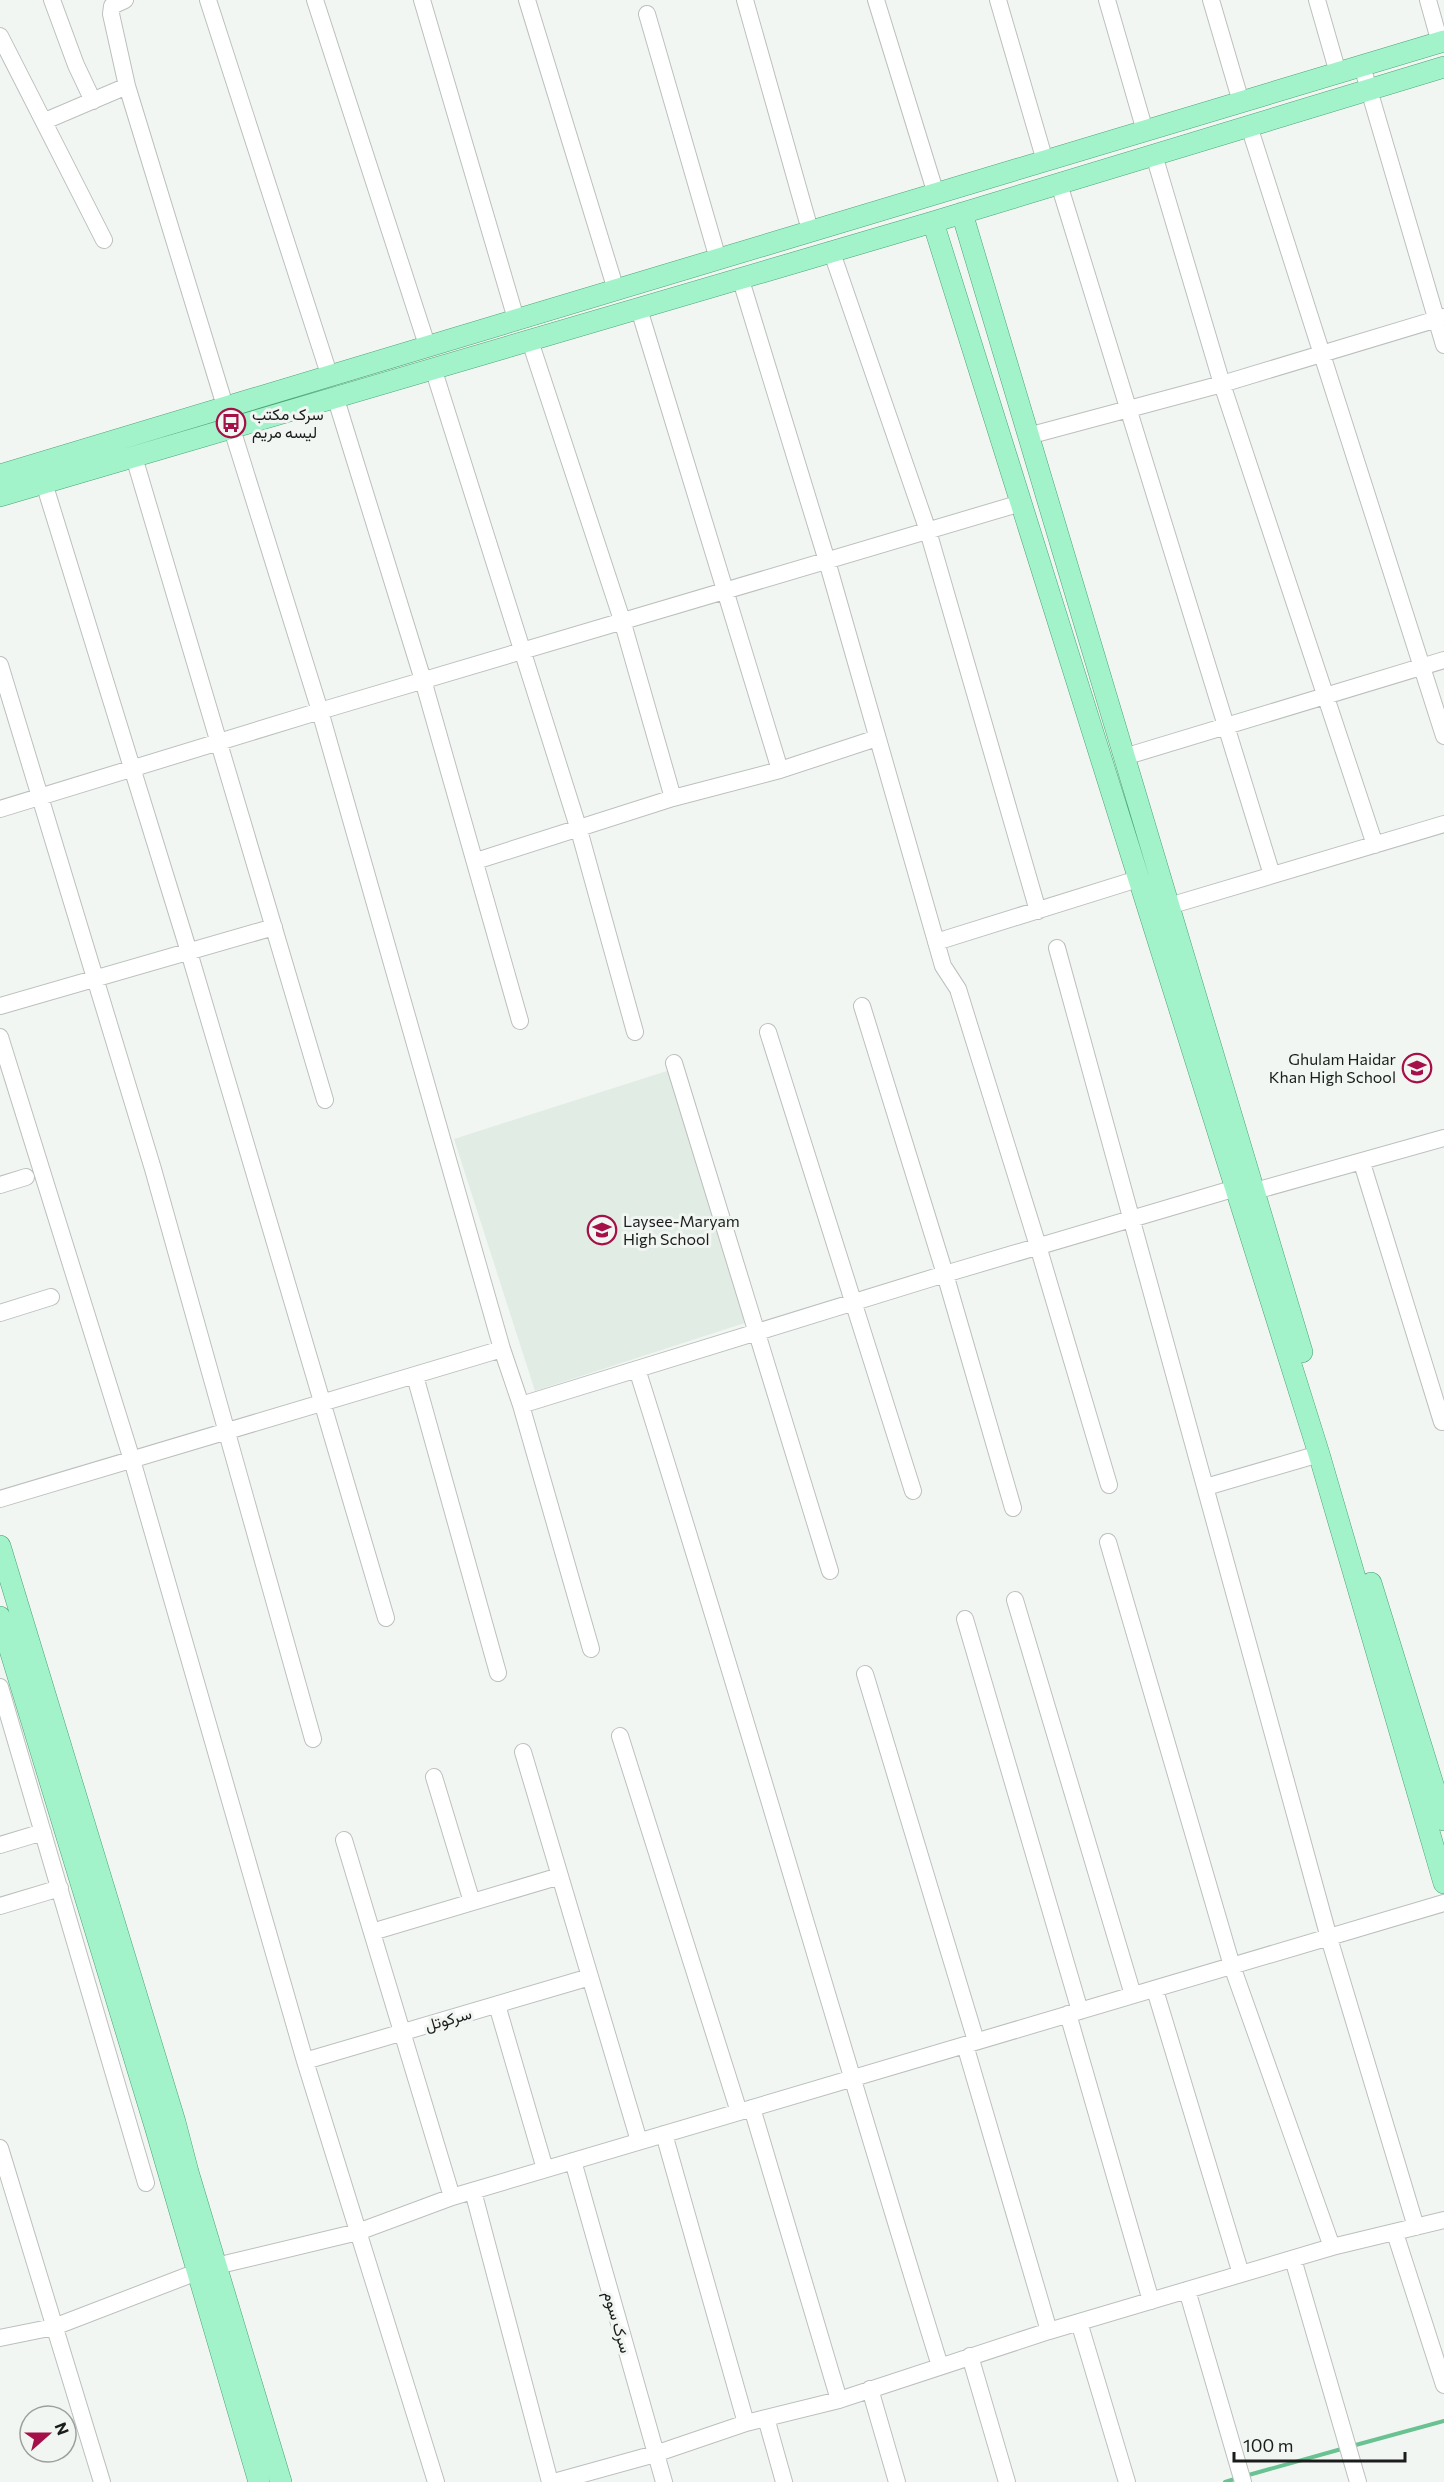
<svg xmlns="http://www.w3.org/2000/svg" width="1444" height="2482" font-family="Commissioner,Vazirmatn,sans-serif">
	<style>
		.built { fill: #e1ece5 }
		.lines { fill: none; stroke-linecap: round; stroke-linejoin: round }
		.stream { stroke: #69c291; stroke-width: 4 }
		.minor-casing { stroke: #bcc0bd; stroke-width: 18 }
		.major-casing { stroke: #4aa375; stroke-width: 22 }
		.minor { stroke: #fff; stroke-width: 16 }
		.major { stroke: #a2f3c9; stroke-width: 21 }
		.labels { text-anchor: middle; stroke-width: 6; stroke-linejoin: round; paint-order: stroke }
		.poi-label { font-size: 16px; fill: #1b1d1c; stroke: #f2f6f3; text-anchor: start }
		.street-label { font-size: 16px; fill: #1b1d1c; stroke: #f2f6f3 }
	</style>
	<rect width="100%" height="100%" fill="#f2f6f3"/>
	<path class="built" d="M670 1070 751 1321 535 1391 454 1139Z"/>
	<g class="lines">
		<path class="stream" d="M1352 2446 1444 2421
			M1245 2476 1345 2448
			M1225 2482 1238 2478"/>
		<g class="minor-casing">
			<path id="minor" d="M52 0 76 65 93 101
				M125 0 112 6 111 14 127 86 225 406
				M208 0 329 374
				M315 0 427 345
				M422 0 516 319
				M527 0 616 290
				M745 0 810 230
				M876 0 936 194
				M998 0 1045 161
				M1107 0 1145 131
				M1211 0 1241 102
				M1317 0 1338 73
				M1428 0 1440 43
				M647 14 718 259
				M0 36 104 240
				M1362 66 1444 345
				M45 121 127 86
				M1249 126 1444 736
				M1154 155 1222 384 1375 845
				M1059 184 1272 875
				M831 250 928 531 1038 911
				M740 277 827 561 943 966 958 989 1038 1246 1109 1485
				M639 309 780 770
				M530 341 622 620 673 798
				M433 368 579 830 635 1032
				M335 396 423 680 520 1021
				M232 429 320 711 502 1349 521 1405 591 1649
				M1028 436 1222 384 1444 317
				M134 457 325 1100
				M44 483 189 952 386 1618
				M0 665 153 1169 313 1739
				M1124 757 1444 660
				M0 809 320 711 1021 503
				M476 861 673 798 780 770 877 738
				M1169 906 1444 824
				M936 942 1141 878
				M1057 948 1329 1938 1416 2227
				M0 1006 274 927
				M862 1006 945 1274 1013 1508
				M768 1032 913 1491
				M0 1037 132 1460 305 2061 436 2482
				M674 1063 830 1571
				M1362 1163 1442 1422
				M0 1185 26 1177
				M1255 1191 1444 1138
				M0 1313 51 1297
				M637 1369C742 1700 837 2034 940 2366
				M415 1376 498 1673
				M521 1405 945 1274 1236 1188
				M1206 1487 1319 1454
				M0 1499 502 1349
				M1108 1542 1232 1966 1332 2247
				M1015 1600 1133 1995
				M965 1619 1080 2011
				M865 1674 976 2041
				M0 1687 146 2183
				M620 1736 739 2112
				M523 1752 639 2141
				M434 1777 472 1902
				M344 1840 452 2197
				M0 1845 43 1832
				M0 1906 60 1888
				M372 1932 560 1876
				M1155 1990 1241 2274
				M497 2005 545 2169
				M1068 2014 1151 2301
				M965 2045 1049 2331
				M305 2061 590 1977
				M752 2108 839 2400
				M664 2134 746 2423
				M0 2148 102 2482
				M573 2161 664 2482
				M473 2191 550 2482
				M1395 2233 1444 2385
				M1293 2259 1358 2482
				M216 2266 358 2232 452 2197 1444 1903
				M1187 2290 1243 2482
				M1079 2322 1127 2482
				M0 2338 54 2327 197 2272
				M970 2356 1007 2482
				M870 2389 897 2482
				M766 2418 784 2482
				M554 2482 655 2454 746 2423 839 2400 1049 2331 1332 2247 1444 2220"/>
		</g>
		<g class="major-casing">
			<path id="major" d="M962 213 1302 1352
				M933 222 1319 1454 1444 1883
				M0 475 1444 41
				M0 496 933 222 1444 67
				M0 1546 175 2122 188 2172 281 2482
				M1371 1583 1444 1820
				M0 1617 155 2126 259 2482"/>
		</g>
		<use href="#minor" class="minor"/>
		<use href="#major" class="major"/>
	</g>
	<defs>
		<g id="bus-ring" transform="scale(1.5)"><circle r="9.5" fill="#f2f6f3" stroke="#a61048" stroke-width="1.5"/><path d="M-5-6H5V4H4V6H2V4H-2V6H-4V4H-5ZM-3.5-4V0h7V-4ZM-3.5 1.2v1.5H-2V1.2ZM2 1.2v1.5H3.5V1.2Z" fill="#a61048"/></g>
		<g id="school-ring" transform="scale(1.5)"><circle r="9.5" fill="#f2f6f3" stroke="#a61048" stroke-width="1.5"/><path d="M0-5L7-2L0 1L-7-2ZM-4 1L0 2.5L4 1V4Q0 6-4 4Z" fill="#a61048"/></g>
	</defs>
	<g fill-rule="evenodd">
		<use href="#bus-ring" x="231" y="423"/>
		<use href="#school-ring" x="1417" y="1068"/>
		<use href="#school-ring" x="602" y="1230"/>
	</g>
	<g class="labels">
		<g class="poi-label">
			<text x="252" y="420">سرک مکتب<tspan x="252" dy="18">لیسه مریم</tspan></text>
			<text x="1396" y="1065" text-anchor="end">Ghulam Haidar<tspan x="1396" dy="18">Khan High School</tspan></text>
			<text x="623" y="1227">Laysee-Maryam<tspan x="623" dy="18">High School</tspan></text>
		</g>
		<g class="street-label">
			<text transform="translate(448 2019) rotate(-16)" y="6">سرکوتل</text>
			<text transform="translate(618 2322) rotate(74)" y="6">سرک سوم</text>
		</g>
	</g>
	<g transform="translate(48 2434) rotate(69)"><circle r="28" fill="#f2f6f3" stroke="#9c9f9d" stroke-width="1.5"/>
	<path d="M0-4.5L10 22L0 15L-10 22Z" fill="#a61048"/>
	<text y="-9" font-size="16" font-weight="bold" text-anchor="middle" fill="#1b1d1c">N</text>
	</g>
	<path d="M1234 2452v9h171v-9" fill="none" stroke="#1b1d1c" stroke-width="3"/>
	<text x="1243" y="2452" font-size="18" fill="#1b1d1c" stroke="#f2f6f3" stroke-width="4.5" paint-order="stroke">100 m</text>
</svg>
